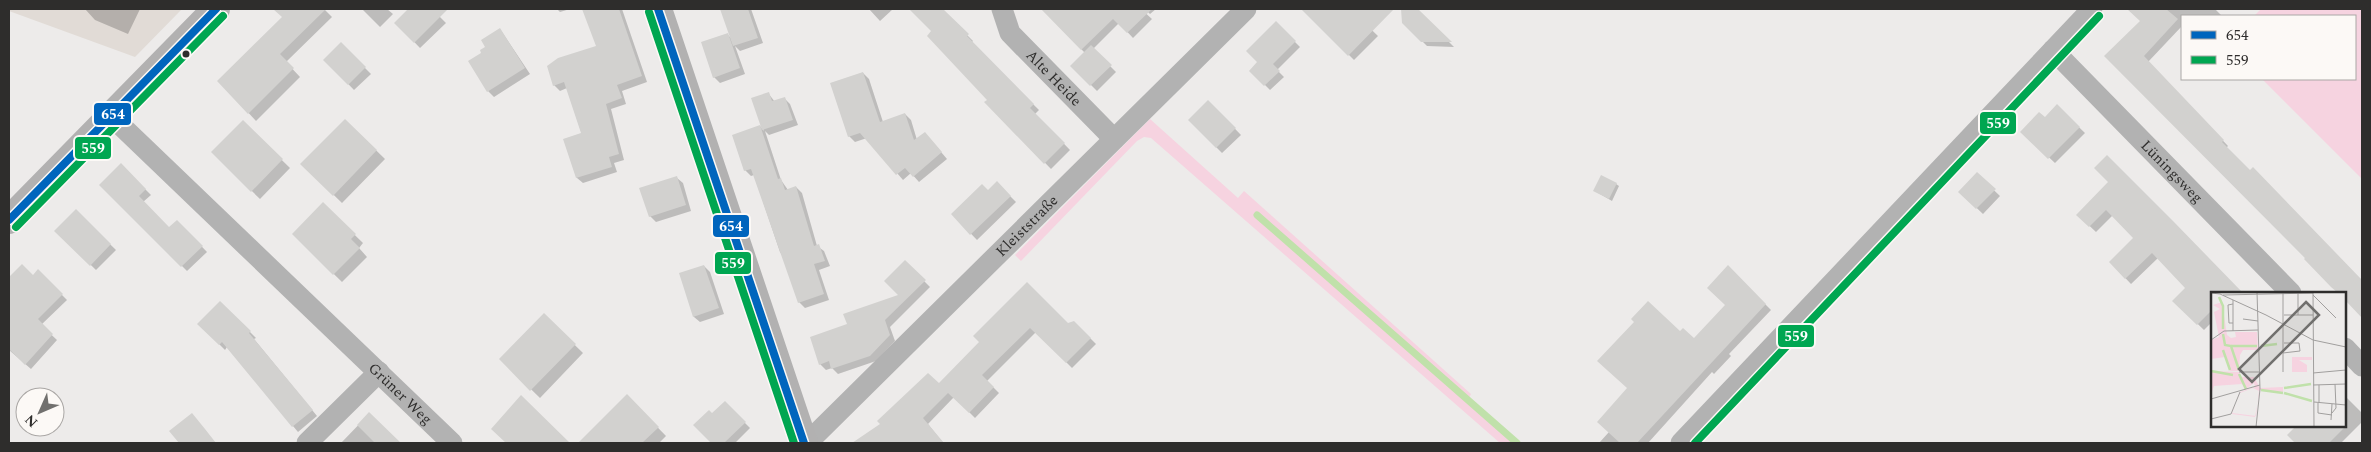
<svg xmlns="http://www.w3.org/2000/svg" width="2371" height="452" font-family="Spectral,serif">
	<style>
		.built { fill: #e1dbd6 }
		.green { fill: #f6d3e0 }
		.shadow { fill: #0003 }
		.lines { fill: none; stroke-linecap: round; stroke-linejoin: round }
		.stream { stroke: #c0e1aa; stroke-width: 7 }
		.building { fill: #d2d1cf }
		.street { stroke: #b2b2b2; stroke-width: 21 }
		.secondary { stroke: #b2b1b1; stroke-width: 28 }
		.bus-1-casing { stroke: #fcf9f6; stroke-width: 11 }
		.bus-2-casing { stroke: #fcf9f6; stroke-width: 11 }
		.bus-1 { stroke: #0065bd; stroke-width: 8 }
		.bus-2 { stroke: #00a651; stroke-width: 8 }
		.bus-dot { fill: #2e2d2c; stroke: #fcf9f6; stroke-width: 2 }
		.labels { text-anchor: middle; stroke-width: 4; stroke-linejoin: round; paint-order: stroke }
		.street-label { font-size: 15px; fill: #2e2d2c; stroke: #fcf9f6 }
		.inset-river { fill: none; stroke: #c0e1aa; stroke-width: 2.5 }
		.inset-road { fill: none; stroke: #a19f9e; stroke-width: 1 }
		.view { fill: #71706e; fill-opacity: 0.15; stroke: #71706e; stroke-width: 2.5 }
		.inset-edge { fill: none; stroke: #2e2d2c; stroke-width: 2.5 }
		.line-badge { stroke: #fcf9f6; stroke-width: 2 }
		.badge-label { font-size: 14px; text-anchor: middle; font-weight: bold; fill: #fff }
	</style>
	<rect width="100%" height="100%" fill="#edebea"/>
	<path class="built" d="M9 9H182L135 57 9 11Z"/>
	<path class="green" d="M2261 9H2362V179L2262 79H2355V16H2254Z
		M1150 119 1238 198 1244 191 1471 394 1469 398 1519 443H1500L1151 138 1144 137 1137 141 1021 261 1015 255Z"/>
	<path class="shadow" d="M85 9H140L128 34 95 20Z
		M275 9H324L332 17 286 62 300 77 256 121 219 81 283 17Z
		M362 9H387L393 14 380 27Z
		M410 9H432L446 23 420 48 396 23Z
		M557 9H570L560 12Z
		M584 9H622L647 82 622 91 626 104 611 109 624 160 614 163 617 172 583 183 577 178 565 140 582 134 567 88 560 91 554 85 597 46Z
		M722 9H751L763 43 740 51 735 46 745 74 720 83 714 77 727 34 732 39Z
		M869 9H893L880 21Z
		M911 9H941L973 41 971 43 1039 110 1035 114 1070 150 1051 169 986 102 988 100 933 31Z
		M1042 9H1105L1108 12 1111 9H1141L1152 19 1133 38 1119 23 1093 49 1116 72 1097 91 1072 66 1085 53Z
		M1145 9H1156L1150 14Z
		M1314 9H1350L1378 36 1354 60 1309 15Z
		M1402 9H1416L1454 47 1427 46 1403 22Z
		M2137 9H2215L2222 16H2182V26L2148 62 2228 146 2226 148 2250 172 2253 169 2362 281V315L2345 298V293H2340L2106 56 2142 21 2133 13Z
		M1276 23 1300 47 1277 70 1284 77 1270 90 1251 71 1259 62Z
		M500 29 530 74 494 97 488 91 483 53Z
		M341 44 371 74 354 90 325 60Z
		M863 73 869 79 883 122 905 114 911 120 917 140 930 139 947 159 919 182 911 173 903 180 867 138 855 142 849 136Z
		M768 93 775 102 784 98 790 104 798 125 769 135 765 131 781 180 788 190 796 187 802 193 817 246 824 251 830 266 819 270 829 300 805 308 799 302 783 256 780 252 754 175 751 176 745 170 760 126 764 131 752 99Z
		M1208 101 1241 135 1222 153 1189 120Z
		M2057 106 2085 133 2055 163 2022 132 2045 119Z
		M345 120 385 159 342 203 302 164Z
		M243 122 290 168 260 199 212 152Z
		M2107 157 2242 293H2212V322L2204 330 2174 301 2187 288 2158 258 2131 284 2110 262 2135 238 2113 215 2096 232 2078 215 2110 182Z
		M121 165 151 195 143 202 169 229 177 221 207 252 187 271 101 185Z
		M1977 174 2000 196 1983 214 1960 192Z
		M677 178 683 183 691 211 656 222 650 216Z
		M997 183 1016 202 977 240 952 214 988 192Z
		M1616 184 1619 186 1612 201 1595 191Z
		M323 204 363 243 359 248 367 257 342 282 293 234Z
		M76 211 116 250 96 270 56 231Z
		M905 262 930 287 890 327 895 341 876 361 838 374 832 368 826 370 820 364 848 325 900 296Z
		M22 266 33 276 38 271 67 300 41 325 57 340 31 369 9 350V300L13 295 9 291V279Z
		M704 266 710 272 724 314 700 322 694 317 681 274Z
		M1728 267 1771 310 1729 354 1731 356 1714 374 1712 372 1648 443H1599L1609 432 1680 333 1694 340 1726 305Z
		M1027 284 1068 325 1074 322 1096 344 1072 368 1036 332 987 381 999 393 975 418 954 397 928 424 943 443H903L901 440 896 443H854L939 385 981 342Z
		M220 302 256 338 254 339 317 416 298 432 227 347 225 350 199 324Z
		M544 315 583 353 540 398 500 359Z
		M627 396 666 436 659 443H587L583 440Z
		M2345 396 2362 413V422L2341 443H2297L2289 435 2298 426H2345Z
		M521 397 569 443H507L493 429Z
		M725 403 750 428 735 443H712L695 425 712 415Z
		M369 414 399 443H341Z"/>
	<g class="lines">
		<path class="stream" d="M1257 215 1517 443"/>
	</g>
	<path class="building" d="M273 9H326L280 54 294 68 248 114 217 81 282 17Z
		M408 9H448L414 43 394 23Z
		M582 9H619L642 76 617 85 622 98 606 104 619 154 609 157 612 167 576 178 563 139 581 133 564 82 553 86 547 66 558 58 596 46Z
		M720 9H748L758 38 733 46Z
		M909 9H943L969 34 967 36 1034 104 1030 108 1065 143 1044 164 984 102 987 100 927 36 931 31Z
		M1041 9H1152L1127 33 1113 19 1081 50Z
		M1301 9H1394L1348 56Z
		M1401 9H1418L1452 42H1421L1402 23Z
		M2127 9H2166L2178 19 2144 56 2224 140 2222 142 2250 170 2253 167 2362 280V318L2345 300V293H2338L2331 287 2304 259 2305 258 2104 56 2140 21Z
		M1276 21 1296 41 1273 64 1280 71 1264 86 1249 71 1257 62 1246 51Z
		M500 28 525 68 487 92 468 61 481 53 480 50 485 47 481 40Z
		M728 33 740 68 713 78 701 42Z
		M341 42 366 67 348 85 323 60Z
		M1091 45 1112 65 1090 86 1070 66Z
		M863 72 880 122 905 113 914 140 925 132 942 152 913 177 905 168 896 175 860 133 848 137 830 83Z
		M769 92 772 101 785 97 793 120 762 130 751 98Z
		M1208 100 1236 128 1216 148 1188 120Z
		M2057 104 2080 127 2048 159 2020 132 2039 112 2045 117Z
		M345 119 377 150 333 196 300 164Z
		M243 120 283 159 251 192 211 152Z
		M760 125 778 179 781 178 785 190 796 186 814 246 819 244 825 261 814 264 824 294 798 303 751 169 744 171 732 135Z
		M2107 155 2174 222 2243 293H2212V310L2197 325 2172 301 2185 288 2152 253 2125 279 2109 262 2133 238 2106 210 2089 227 2076 215 2108 182 2094 168Z
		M121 163 146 189 139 196 169 227 177 220 203 246 181 267 99 185Z
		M1977 172 1996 189 1976 209 1958 192Z
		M1601 175 1617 183 1609 199 1593 191Z
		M677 176 686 205 649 217 639 188Z
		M997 181 1011 196 970 235 951 214 982 184 988 190Z
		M323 202 356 234 351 239 360 248 333 275 292 234Z
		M76 209 111 244 90 266 54 231Z
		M905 260 926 280 885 320 890 335 870 356 831 369 829 361 819 365 810 337 847 324 843 314 898 295 884 281Z
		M22 264 33 275 38 269 63 294 38 319 53 334 25 365 9 349V277Z
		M704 265 719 308 693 317 679 273Z
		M1728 265 1766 304 1637 443H1620L1597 422 1627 388 1597 361 1634 322 1631 319 1648 301 1680 331 1683 328 1694 338 1725 305 1707 288Z
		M1027 282 1068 323 1074 321 1091 338 1066 363 1030 328 982 375 994 387 969 413 948 393 923 418 944 443H852L880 424 877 421 928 373 939 383 979 342 973 336Z
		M220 301 251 331 249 333 313 410 292 427 222 342 219 345 197 324Z
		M544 313 576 344 530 391 499 359Z
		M627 394 659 427 642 443H578Z
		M521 395 570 443H506L491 429Z
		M725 401 746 422 724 443H711L693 425 709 410 712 413Z
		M369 412 401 443H375L357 425Z
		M192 413 205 429 216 443H179L169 431Z
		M2296 426H2346L2329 443H2295L2287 435Z"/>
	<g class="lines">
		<g class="street">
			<path id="s1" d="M1002 9 1010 33 1114 139"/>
			<path id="s2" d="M2053 50 2291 293"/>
			<path id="s3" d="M111 116 452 443"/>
			<path d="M2345 348 2362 366"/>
			<path d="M307 443 379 372"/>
			<path id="s4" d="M807 443 1246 9"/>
			<path d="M1681 443 2092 9"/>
		</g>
		<path class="secondary" d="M658 9 804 443
			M9 220 216 9"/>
		<g class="bus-1-casing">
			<path id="bus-1" d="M658 9 804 443
				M9 220 216 9"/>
		</g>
		<g class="bus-2-casing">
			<path id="bus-2" d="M649 12 794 443
				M16 227 223 16
				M1695 443 2099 16"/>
		</g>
		<use href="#bus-1" class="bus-1"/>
		<use href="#bus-2" class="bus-2"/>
	</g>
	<circle class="bus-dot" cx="186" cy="54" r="4.5"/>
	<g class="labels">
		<g class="street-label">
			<text dy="5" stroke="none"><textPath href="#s1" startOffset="88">Alte Heide</textPath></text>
			<text dy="5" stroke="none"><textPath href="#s2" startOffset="170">Lüningsweg</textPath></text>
			<text dy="5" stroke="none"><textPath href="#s4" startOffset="309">Kleiststraße</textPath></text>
			<text dy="5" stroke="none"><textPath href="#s3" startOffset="401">Grüner Weg</textPath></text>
		</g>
	</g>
	<g transform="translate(2211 292)">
		<rect width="135" height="135" fill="#edebea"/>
		<path d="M11 10 16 43 20 46 25 45 24 40H46L47 58H32L29 63 28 79H19L14 65 0 67V48L8 45 3 20 9 17 2 13ZM81 65H101V68H88L96 73V80H81ZM0 79 28 80 30 85H43L49 96 72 95V100L49 98 44 125 21 122 29 100 44 95 43 91 34 98 31 92 3 94 0 102ZM42 96 48 99 45 124 21 121 29 101Z" fill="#f6d3e0" fill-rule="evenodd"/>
		<path class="inset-river" d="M8 5 12 14V37M12 42 14 53 20 54 28 78M20 54H46M50 54 66 52M12 58 19 78M0 79 22 83M28 82 35 97M73 96 100 92M50 98 72 101M73 101 101 109"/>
		<path class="inset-road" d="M102 0 103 135M0 1 9 2 55 23 102 48 135 55M72 1V80M87 1V23M12 3 102 1M102 3 125 26M22 8V39M22 12 17 13 18 31H22M73 23H102M32 27 47 29M0 48 13 39 47 38M72 61 89 59 88 51H73M28 80H48M102 81 135 78M102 93 135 92M108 93V111M0 107 49 93M103 110 135 113M107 111V121L121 123M121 121 125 116 124 92M0 127 20 122 29 100M120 128 121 112M45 135 49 97 46 0"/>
		<path class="view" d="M95 10 108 23 41 90 28 77Z"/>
		<rect width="135" height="135" class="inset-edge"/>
	</g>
	<g class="line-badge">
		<rect x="93" y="102" width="39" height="24" rx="5" fill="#0065bd"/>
		<rect x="1979" y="111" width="38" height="24" rx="5" fill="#00a651"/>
		<rect x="74" y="136" width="38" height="24" rx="5" fill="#00a651"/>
		<rect x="712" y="214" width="38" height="24" rx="5" fill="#0065bd"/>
		<rect x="714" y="251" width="38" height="24" rx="5" fill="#00a651"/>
		<rect x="1777" y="324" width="38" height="24" rx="5" fill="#00a651"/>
	</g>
	<g class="badge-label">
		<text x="113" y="119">654</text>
		<text x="1998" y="128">559</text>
		<text x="93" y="153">559</text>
		<text x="731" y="231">654</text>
		<text x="733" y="268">559</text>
		<text x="1796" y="341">559</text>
	</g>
	<rect width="2371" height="452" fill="none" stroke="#2e2d2c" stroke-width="20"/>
	<rect x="2181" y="15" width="175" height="65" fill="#fcf9f6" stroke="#aaa7a5"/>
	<rect x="2191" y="31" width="25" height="8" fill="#0065bd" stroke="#aaa7a5"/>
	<text x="2226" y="40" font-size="15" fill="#2e2d2c">654</text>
	<rect x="2191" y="56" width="25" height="8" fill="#00a651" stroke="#aaa7a5"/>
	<text x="2226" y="65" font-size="15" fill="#2e2d2c">559</text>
	<g transform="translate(40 412) rotate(225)"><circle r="24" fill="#fcf9f6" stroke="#aaa7a5"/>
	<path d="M0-4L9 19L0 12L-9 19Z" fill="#71706e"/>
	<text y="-8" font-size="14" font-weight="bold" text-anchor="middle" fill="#2e2d2c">N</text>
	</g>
</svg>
